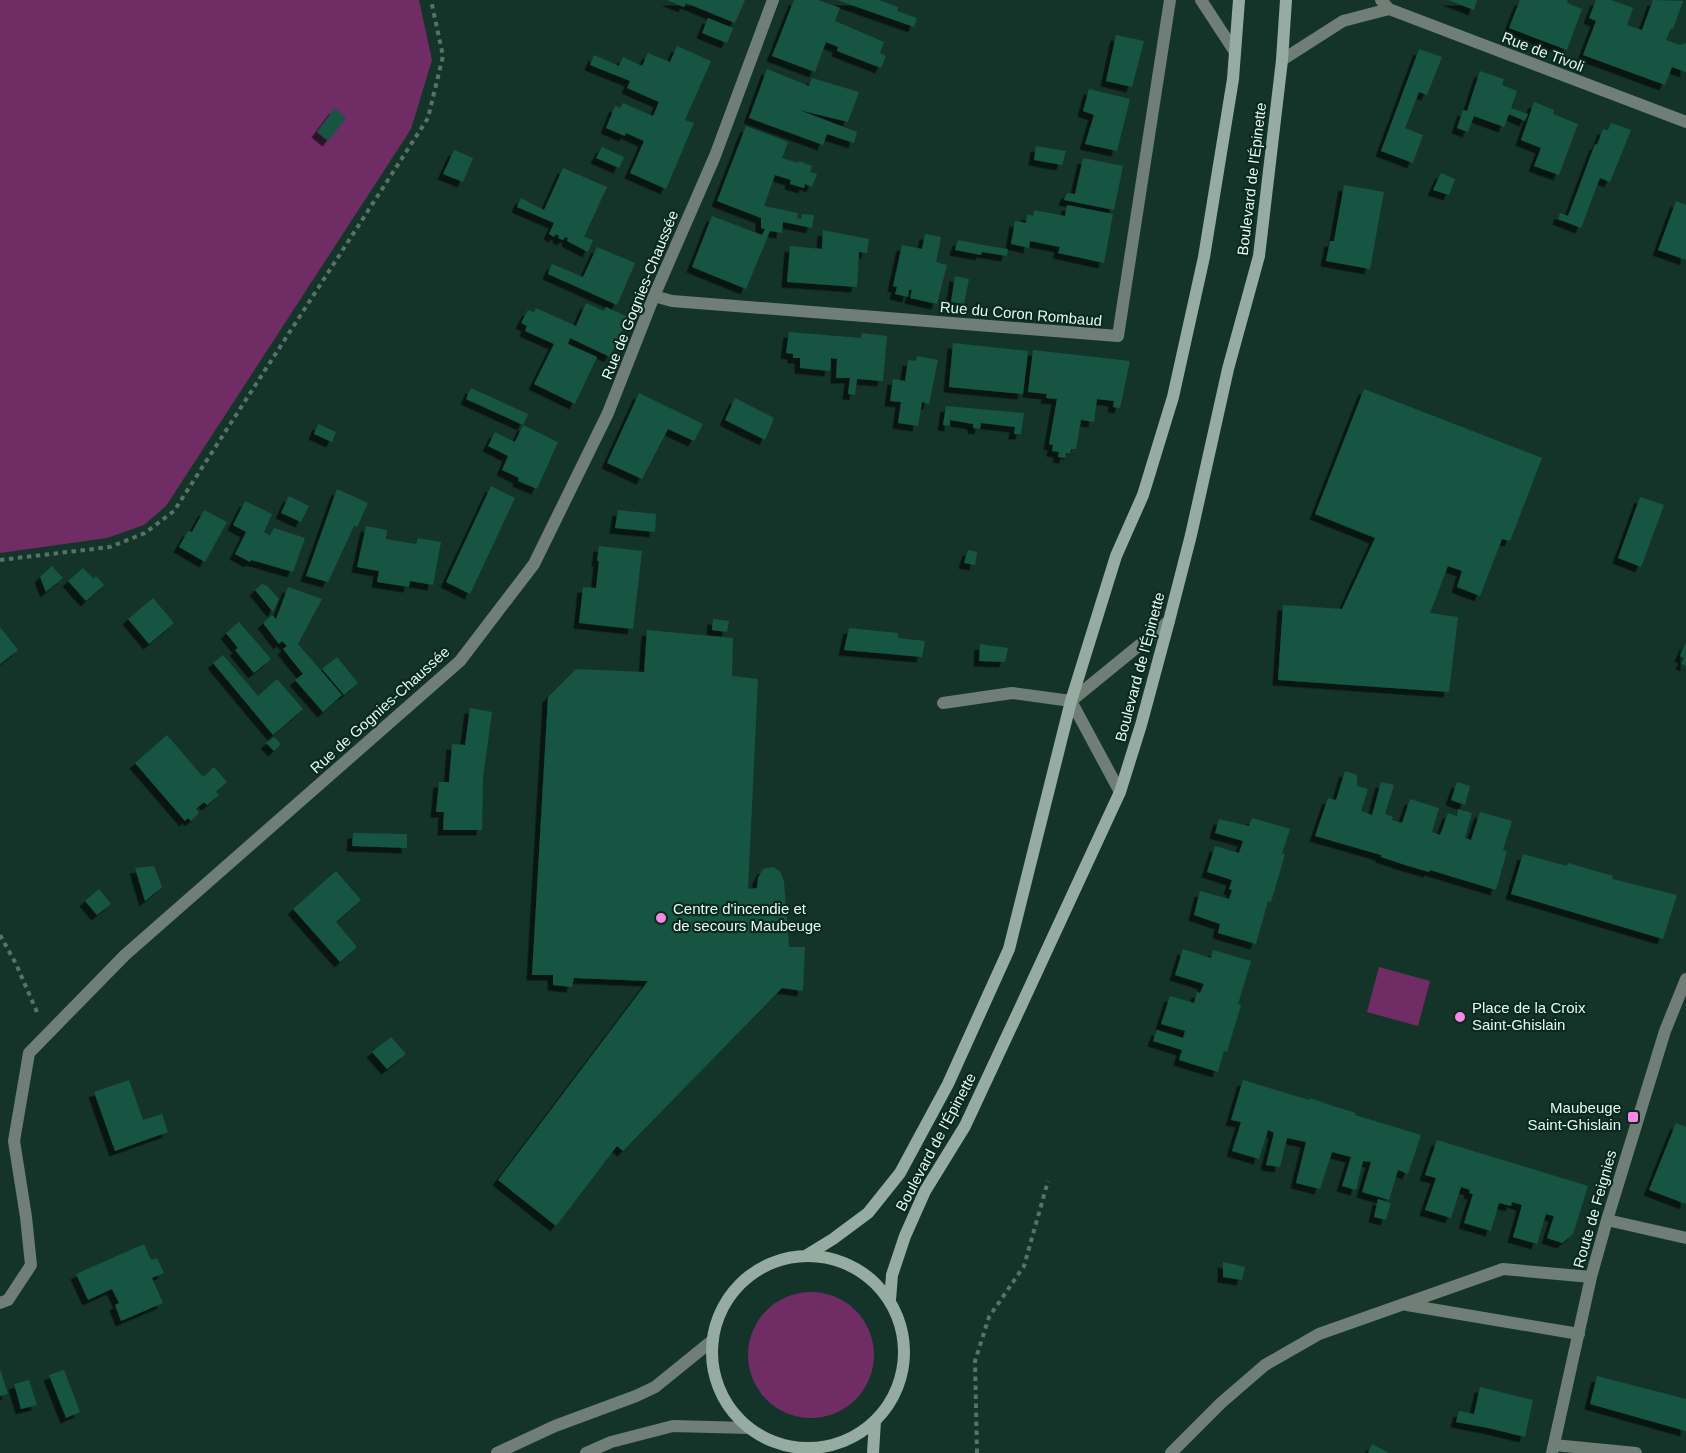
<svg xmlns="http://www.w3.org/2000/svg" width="1686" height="1453" font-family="Arial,sans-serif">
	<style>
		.green { fill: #702d65 }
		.building { fill: #155542; filter: url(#shadow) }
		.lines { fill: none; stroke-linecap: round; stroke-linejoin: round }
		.path { stroke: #587269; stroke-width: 4; stroke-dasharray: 4.5 4.5; stroke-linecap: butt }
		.lane { stroke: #707e78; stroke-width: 12 }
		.street { stroke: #707e78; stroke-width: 12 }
		.secondary { stroke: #96aca3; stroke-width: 12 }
		.poi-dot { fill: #fb87e6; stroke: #0a2a1f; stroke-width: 2 }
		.labels { text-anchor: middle; stroke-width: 4.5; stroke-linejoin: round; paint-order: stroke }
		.street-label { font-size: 15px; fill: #e7f8f1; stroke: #0a2a1f }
		.poi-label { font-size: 15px; fill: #e7f8f1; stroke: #0a2a1f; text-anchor: start }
	</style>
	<defs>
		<filter id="shadow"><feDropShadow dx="-5.5" dy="5.5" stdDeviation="0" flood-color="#0009"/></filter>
	</defs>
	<rect width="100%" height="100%" fill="#153429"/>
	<path class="green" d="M0 0H419L432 60 411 129 166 506 144 525 107 538 0 553Z
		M1379 967 1430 981 1418 1026 1367 1012Z
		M748 1355a63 63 0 1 1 126 0a63 63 0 1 1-126 0Z"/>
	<path class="building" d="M667 0H745L735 23 686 3 684 7Z
		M794 0H818L840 8 835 21 884 42 880 53 886 56 881 68 837 51 838 47 826 42 815 72 772 56Z
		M837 0H879L898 7 897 11 917 18 914 27Z
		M1448 0H1477L1474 10Z
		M1520 0H1568L1567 3 1582 9 1567 50 1509 28Z
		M1596 0H1611L1633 8 1627 25 1642 30 1653 0 1683 1 1673 29 1671 28 1666 40 1680 45 1686 43V72L1672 67 1665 85 1583 55 1596 21 1589 18Z
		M708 18 733 28 727 43 702 33Z
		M1116 35 1144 41 1132 87 1106 81Z
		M677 46 711 61 685 120 694 123 666 189 630 173 644 141 626 133 625 136 606 128 615 106 620 108 623 103 653 116 659 102 627 88 630 81 590 65 594 55 619 66 623 57 642 66 648 53 670 62Z
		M1419 49 1442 57 1427 95 1419 92 1405 128 1423 135 1413 163 1381 151Z
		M767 69 809 86 812 78 859 92 848 122 799 110 857 132 854 143 827 134 823 145 749 118Z
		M1480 71 1504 79 1502 85 1517 91 1511 108 1528 114 1525 121 1509 114 1504 127 1474 116 1468 132 1457 128 1463 110 1467 111Z
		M1089 89 1130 99 1117 151 1085 144 1094 115 1083 111Z
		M1534 102 1554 110 1553 114 1578 124 1559 175 1534 166 1541 148 1521 140Z
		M335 108 346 118 328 141 317 132Z
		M1611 123 1631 130 1610 182 1600 178 1581 228 1558 219 1560 213 1568 216 1595 144 1597 145 1603 129 1608 130Z
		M746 126 788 142 782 158 798 163 799 161 812 166 810 172 817 174 812 187 805 184 804 188 790 184 791 180 775 175 764 206 798 213 797 218 801 219 802 214 814 215 812 228 783 222 782 233 770 231 746 289 692 267 712 216 762 235 765 229 761 228V218L717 201Z
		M1036 146 1066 151 1062 165 1034 160Z
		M602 147 624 157 619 168 596 158Z
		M454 150 473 158 463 182 443 174Z
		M1083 158 1123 166 1114 210 1064 200 1067 193 1075 194Z
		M563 168 607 187 584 237 593 240 588 252 567 241 568 238 565 237 563 240 558 238 559 236 556 234 554 237 549 234 554 223 517 207 521 198 544 210Z
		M1441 173 1455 179 1449 195 1433 190Z
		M1344 185 1384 192 1370 269 1326 261 1330 241H1334Z
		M1676 201 1686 205V260L1658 250Z
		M1067 205 1113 214 1104 263 1058 253 1060 247 1030 241 1029 248 1011 244 1015 221 1026 223 1027 214 1033 216 1034 210 1065 216Z
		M823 230 869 239 867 253 859 252 857 287 787 282 790 246 822 249Z
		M925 234 941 237 936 262 947 265 937 304 910 298 912 290H909L908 297 895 294 897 287 893 286 902 245 922 249Z
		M958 240 983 245 1008 249 1007 256 982 252 981 255 955 250Z
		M597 247 635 263 617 305 548 274 552 264 583 277Z
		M955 276 969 279 964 304 951 302Z
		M586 303 604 311 606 307 628 317 610 357 570 338 568 344 597 357 575 404 534 384 554 344 525 331 527 326 521 323 528 310 534 312 536 308 576 326Z
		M789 332 861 338 862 333 887 336 883 381 857 379 855 395 848 394 850 378H836L837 359 831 358 830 371 800 368V358H793V354L786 353Z
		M953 343 1028 351 1023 394 949 387Z
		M1033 350 1130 361 1120 408 1113 407 1114 401 1097 399 1094 422 1081 420 1076 449H1071L1070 454 1066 453 1065 458 1058 457 1059 452 1052 451 1053 445 1049 444 1057 399 1046 398 1047 394 1028 392Z
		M917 356 938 360 929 404 922 402 918 426 898 423 901 402 890 401 893 379 905 381 908 360 916 361Z
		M471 388 528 414 523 425 466 399Z
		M1364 389 1542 458 1510 541 1502 539 1480 596 1457 587 1462 571 1448 566 1430 613 1458 617 1449 692 1278 680 1283 605 1342 609 1375 538 1315 514Z
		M639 393 703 424 694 441 668 429 642 479 607 463Z
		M735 398 774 418 765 440 725 420Z
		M946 406 1024 413 1021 434H1014L1015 427 981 423 980 429 973 428V424L950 420V426L943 425Z
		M318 424 336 432 332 442 314 434Z
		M523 425 558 442 537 489 518 481 519 478 502 470 508 456 488 446 495 432 515 442Z
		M491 486 515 498 470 594 446 582Z
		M337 489 368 503 357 527 354 526 328 582 306 576Z
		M289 496 309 506 301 522 281 513Z
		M1640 497 1664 505 1641 567 1618 558Z
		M245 501 272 514 264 532 270 535 274 528 305 538 293 572 251 560 250 562 235 554 246 532 233 525Z
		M204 510 227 522 205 562 179 547 188 531 192 532Z
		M618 510 656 514 655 532 615 528Z
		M366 526 387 530 386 539 416 544 418 538 441 542 433 585 410 581 409 587 377 582 379 571 357 567Z
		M599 546 642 551 633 629 579 623 583 587 596 588 599 561H597Z
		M968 550 977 552 975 565 964 563Z
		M52 566 63 578 46 592 40 577Z
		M83 568 94 579 96 576 104 585 86 601 68 581Z
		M262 584 267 586 279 599 273 612 255 590Z
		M288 587 322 599 298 644 342 695 323 712 295 680 303 674 283 649 287 646 282 641 279 644 263 623 272 615 276 619Z
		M153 598 174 623 149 644 128 619Z
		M713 619 729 621 727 632 712 630Z
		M239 622 271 659 254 673 235 650 238 648 226 633Z
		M0 627 18 650 0 664Z
		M849 628 898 633V638L925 641 922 657 844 650Z
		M647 630 733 638 732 676 758 679 748 889 757 888 758 878 763 869 773 867 780 871 784 882 789 947H805L803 991 782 988 623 1151 617 1146 556 1226 498 1180 648 981 574 978 572 987 553 985V975H532L548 697 576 669 644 672Z
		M1686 642V666L1681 664 1684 658 1680 656Z
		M980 644 1008 648 1005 662 979 661Z
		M223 655 258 696 277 679 303 709 273 735 213 663Z
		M337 657 358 683 344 695 322 669Z
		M470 708 492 712 483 778 482 830H443L444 812H436L439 782H449L452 744 465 745Z
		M167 735 203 777 214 767 227 782 216 792 219 795 207 805 204 802 196 809 199 813 191 821 188 818 185 821 135 763Z
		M274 737 281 744 274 751 266 743Z
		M1345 771 1357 775V786L1368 789 1361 811 1372 815 1381 782 1394 785 1385 814 1393 817 1392 820 1402 823 1410 799 1439 808 1432 832 1440 835 1448 813 1457 816 1458 809 1472 813 1465 838 1471 840 1480 812 1512 821 1503 850 1507 851 1496 890 1430 870 1429 872 1405 865 1381 857V855L1315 836 1328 798 1336 800Z
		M1457 782 1470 786 1465 805 1451 800Z
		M1252 818 1290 829 1282 854H1285L1271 902 1268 901 1256 944 1218 933 1220 924 1194 915 1200 891 1229 899 1232 890 1229 889 1232 880 1207 872 1215 846 1239 853 1243 841 1215 833 1219 819 1249 826Z
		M353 833 407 834V848L352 846Z
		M1523 854 1567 866 1568 863 1613 876 1612 879 1677 895 1663 939 1511 894Z
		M154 866 162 887 145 901 135 868Z
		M336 871 361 900 336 922 357 947 340 962 293 909Z
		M99 889 111 904 97 915 85 901Z
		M1183 949 1211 958 1213 950 1251 961 1238 1004 1241 1005 1227 1052 1224 1051 1218 1072 1179 1060 1182 1050 1153 1041 1157 1030 1183 1038 1185 1031 1161 1024 1170 996 1194 1003 1197 992 1200 993 1204 984 1175 975Z
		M391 1037 406 1054 387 1069 372 1052Z
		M129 1080 143 1120 162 1114 168 1132 115 1151 94 1092Z
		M1243 1080 1309 1100 1310 1098 1333 1106 1356 1113 1355 1115 1421 1135 1408 1174 1398 1170 1389 1200 1362 1192 1371 1162 1363 1161 1356 1190 1342 1186 1351 1157 1332 1152 1320 1189 1296 1183 1306 1142 1287 1138 1280 1167 1266 1165 1274 1133 1268 1130 1259 1159 1232 1151 1241 1122 1231 1120Z
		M1676 1123 1686 1127V1204L1649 1190Z
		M1437 1140 1588 1186 1573 1234 1562 1243 1547 1238 1554 1216 1546 1214 1537 1244 1513 1237 1522 1205 1512 1202 1511 1206 1499 1203 1491 1231 1464 1223 1473 1194 1469 1193 1470 1190 1461 1187 1451 1218 1425 1210 1436 1178 1425 1175Z
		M1378 1199 1391 1203 1386 1220 1374 1217Z
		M144 1244 151 1260 157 1258 164 1273 152 1278 163 1303 121 1321 115 1305 119 1303 112 1289 88 1300 76 1274Z
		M1223 1262 1245 1267 1242 1280 1223 1277Z
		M0 1369 8 1394 0 1396Z
		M64 1370 80 1412 66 1418 49 1375Z
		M1597 1376 1686 1399V1431L1590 1404Z
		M29 1380 37 1405 21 1409 14 1384Z
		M1480 1387 1533 1400 1525 1437 1488 1428 1456 1422 1459 1411 1474 1414Z
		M1372 1444 1389 1453H1368Z"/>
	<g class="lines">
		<path class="path" d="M0 560 110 547 145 533 174 511 428 118 443 56 431 0
			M0 935 16 964 37 1012
			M977 1453 975 1361 989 1317 1024 1266 1048 1181"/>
		<path class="lane" d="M1071 701 1120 792
			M943 703 1012 693 1071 701 1169 621"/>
		<path class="street" d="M1201 0 1235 52
			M1381 0 1389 9 1686 122
			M1282 60 1343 21 1389 9
			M654 296 672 301 1118 336 1170 0
			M1607 1220 1686 1238
			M0 1303 8 1300 31 1265 26 1217 14 1141 29 1053 125 955 460 661 534 564 608 413 654 296 715 156 773 0
			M1407 1305 1579 1334
			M1554 1445 1636 1453
			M497 1453 555 1426 636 1396 655 1387 713 1340
			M586 1453 611 1442 673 1426 749 1428
			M1171 1453 1221 1403 1265 1365 1319 1334 1503 1269 1591 1277
			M1552 1453 1591 1277 1607 1220 1665 1031 1686 979"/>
		<path class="secondary" d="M807 1255 833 1239 868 1213 900 1173 948 1084 1009 949 1071 701 1116 556 1143 495 1173 397 1204 257 1233 79 1239 0
			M712 1352a96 96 0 1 1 192 0a96 96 0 1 1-192 0Z
			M890 1300 892 1275 905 1236 925 1191 965 1126 1021 1006 1120 792 1141 725 1169 621 1191 535 1228 369 1259 256 1282 60 1286 0
			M873 1453 875 1421"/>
	</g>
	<g class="poi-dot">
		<circle cx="661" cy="918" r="6"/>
		<circle cx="1460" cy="1017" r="6"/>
		<rect x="1627" y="1111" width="12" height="12" rx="3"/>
	</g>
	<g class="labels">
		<g class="street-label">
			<text transform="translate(1543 52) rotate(21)" y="5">Rue de Tivoli</text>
			<text transform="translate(1252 179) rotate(-83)" y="5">Boulevard de l'Épinette</text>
			<text transform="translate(640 295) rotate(-68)" y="5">Rue de Gognies-Chaussée</text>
			<text transform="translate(1021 314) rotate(5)" y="5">Rue du Coron Rombaud</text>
			<text transform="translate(1140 667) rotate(-75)" y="5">Boulevard de l'Épinette</text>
			<text transform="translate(380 710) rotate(-42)" y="5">Rue de Gognies-Chaussée</text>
			<text transform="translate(936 1142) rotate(-62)" y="5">Boulevard de l'Épinette</text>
			<text transform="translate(1595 1209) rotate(-74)" y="5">Route de Feignies</text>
		</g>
		<g class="poi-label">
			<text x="673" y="914">Centre d'incendie et<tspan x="673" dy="17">de secours Maubeuge</tspan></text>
			<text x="1472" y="1013">Place de la Croix<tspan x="1472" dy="17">Saint-Ghislain</tspan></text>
			<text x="1621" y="1113" text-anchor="end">Maubeuge<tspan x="1621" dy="17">Saint-Ghislain</tspan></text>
		</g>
	</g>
</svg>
